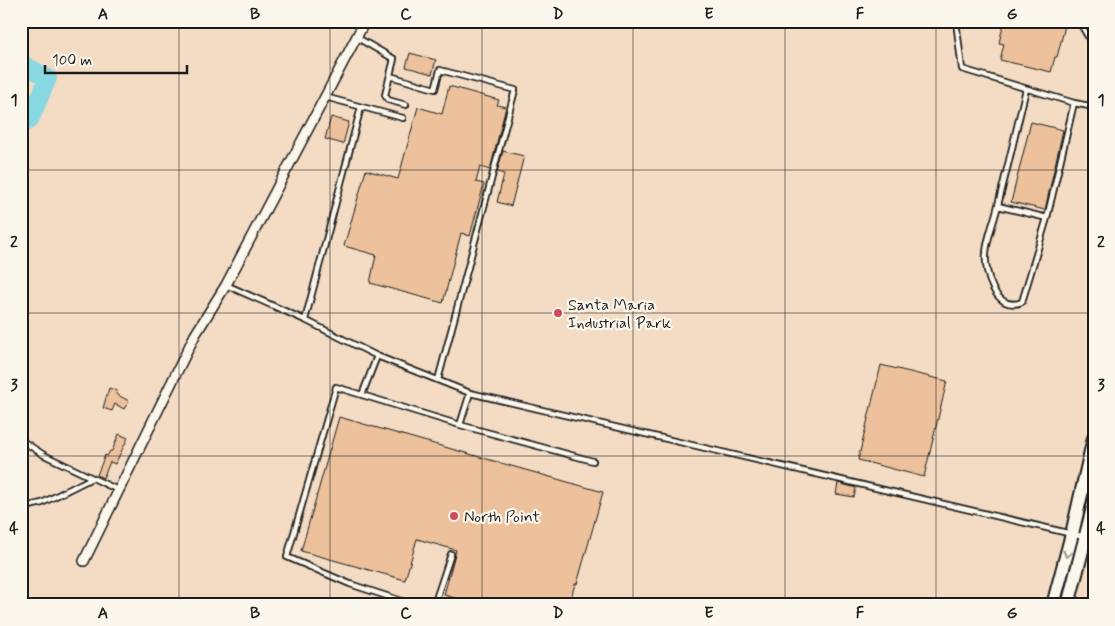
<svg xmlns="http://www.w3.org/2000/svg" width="1115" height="626" font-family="Mynerve,sans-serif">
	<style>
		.built { fill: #f3dcc3 }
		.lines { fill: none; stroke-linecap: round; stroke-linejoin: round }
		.stream { stroke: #5c8d92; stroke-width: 3 }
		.river { stroke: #87d8e1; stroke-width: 18 }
		.building { fill: #ecc19c; stroke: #1c1c1c }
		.lane-casing { stroke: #1c1c1c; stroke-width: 8 }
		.street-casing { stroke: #1c1c1c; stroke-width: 12 }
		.secondary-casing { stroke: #1c1c1c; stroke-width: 16 }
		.lane { stroke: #fbf7ec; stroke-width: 4.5 }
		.street { stroke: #fbf7ec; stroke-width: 9 }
		.secondary { stroke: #fbf7ec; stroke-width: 12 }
		.oneway { stroke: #97948e }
		.grid { fill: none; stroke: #1c1c1c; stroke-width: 1; stroke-opacity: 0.55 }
		.poi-dot { fill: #d1495b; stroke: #fbf7ec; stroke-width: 2 }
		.labels { text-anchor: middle; stroke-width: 4.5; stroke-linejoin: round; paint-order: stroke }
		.poi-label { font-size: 16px; fill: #1c1c1c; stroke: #fbf7ec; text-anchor: start }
		.neatline { fill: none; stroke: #1c1c1c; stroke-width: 2 }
		.grid-label { font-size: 16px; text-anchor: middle; font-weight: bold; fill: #1c1c1c }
	</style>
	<rect width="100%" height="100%" fill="#f6e7d4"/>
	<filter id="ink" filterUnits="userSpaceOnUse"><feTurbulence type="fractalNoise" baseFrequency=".02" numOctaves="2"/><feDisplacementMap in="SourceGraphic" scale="10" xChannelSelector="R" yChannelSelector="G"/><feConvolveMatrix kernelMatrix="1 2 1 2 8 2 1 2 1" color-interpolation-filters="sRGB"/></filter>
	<g filter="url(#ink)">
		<path class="built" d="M21 21H1094V605H21Z"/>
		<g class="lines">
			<path class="stream" d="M21 601 25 605"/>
			<path class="river" d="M21 63 48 78 30 120 21 125"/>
		</g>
		<path class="building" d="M1004 21H1045L1065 26 1057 57H1055L1051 72 1000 60 1004 44 999 43Z
			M410 53 436 60 432 74 406 67Z
			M449 86 499 100 497 105 506 107 490 170 480 167 476 182 484 184 470 236 461 233 443 303 370 283 376 255 344 246 366 170 398 179 418 107 442 114Z
			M331 117 349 122 343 144 325 139Z
			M1031 122 1063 130 1045 210 1011 202Z
			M503 151 524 156 511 206 497 202 504 174 497 172Z
			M881 365 947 381 924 477 858 460Z
			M109 388 117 391 116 394 129 401 124 409 115 404 112 411 103 408Z
			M339 417 603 492 577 584H575L569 605H481L444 595 456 550 417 539 405 580 301 551Z
			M119 434 128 438 115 464 110 462 103 478 97 475 105 455 107 456 110 451H112Z
			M838 483 856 488 854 497 836 494Z"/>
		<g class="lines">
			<g class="lane-casing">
				<path id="lane" d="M956 21 962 69 1074 103 1094 107
					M1079 21 1094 47
					M356 37 394 59 385 95 388 100 406 105
					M390 76 435 89 440 70 515 90 438 380
					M1026 89C1017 127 1008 166 998 205 995 220 987 237 986 253 984 272 995 313 1022 302L1047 218 1074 103
					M325 97 403 118
					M998 206 1047 218
					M226 285 305 320 377 356 470 393 1085 537
					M305 320 361 107
					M362 395 377 356
					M460 425 470 393
					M21 440 44 455 118 490
					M21 508 42 503 92 478
					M414 605 350 584 287 557 336 387 460 425 593 461
					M434 605 451 554"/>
			</g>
			<g class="street-casing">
				<path id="street" d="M84 561 195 335 226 285 365 21"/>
			</g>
			<g class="secondary-casing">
				<path id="secondary" d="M1053 605 1072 534 1094 438
					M1068 605 1094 504"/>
			</g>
			<use href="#lane" class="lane"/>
			<use href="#street" class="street"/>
			<use href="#secondary" class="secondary"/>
		</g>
		<defs><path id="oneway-chevron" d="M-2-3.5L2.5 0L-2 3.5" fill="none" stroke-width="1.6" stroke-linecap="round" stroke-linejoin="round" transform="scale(1.25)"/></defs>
		<use class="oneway" href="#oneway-chevron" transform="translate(1067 554) rotate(105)"/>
	</g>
	<path class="grid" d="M179 21V605M330 21V605M482 21V605M633 21V605M785 21V605M936 21V605M21 170H1094M21 313H1094M21 456H1094"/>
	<g class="poi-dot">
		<circle cx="558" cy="313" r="5"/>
		<circle cx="454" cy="516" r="5"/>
	</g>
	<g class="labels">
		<g class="poi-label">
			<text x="568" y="310">Santa Maria<tspan x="568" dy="18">Industrial Park</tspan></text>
			<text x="464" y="522">North Point</text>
		</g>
	</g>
	<rect width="1115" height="626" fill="none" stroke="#fbf7ec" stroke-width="55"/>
	<path d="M45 65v8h142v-8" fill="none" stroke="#1c1c1c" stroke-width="2.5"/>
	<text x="52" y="65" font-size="15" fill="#1c1c1c" stroke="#fbf7ec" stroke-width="4" paint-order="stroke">100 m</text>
	<rect x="28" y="28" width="1060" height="570" class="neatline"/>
	<g class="grid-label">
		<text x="103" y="19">A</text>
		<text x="255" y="19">B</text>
		<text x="406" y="19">C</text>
		<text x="558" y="19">D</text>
		<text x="709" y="19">E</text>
		<text x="860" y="19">F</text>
		<text x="1012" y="19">G</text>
		<text x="14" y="105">1</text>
		<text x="1101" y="105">1</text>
		<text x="14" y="247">2</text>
		<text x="1101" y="247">2</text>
		<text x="14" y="390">3</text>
		<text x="1101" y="390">3</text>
		<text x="14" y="533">4</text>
		<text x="1101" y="533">4</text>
		<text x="103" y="618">A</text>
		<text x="255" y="618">B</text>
		<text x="406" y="618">C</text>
		<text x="558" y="618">D</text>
		<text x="709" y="618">E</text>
		<text x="860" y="618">F</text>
		<text x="1012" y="618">G</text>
	</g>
</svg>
